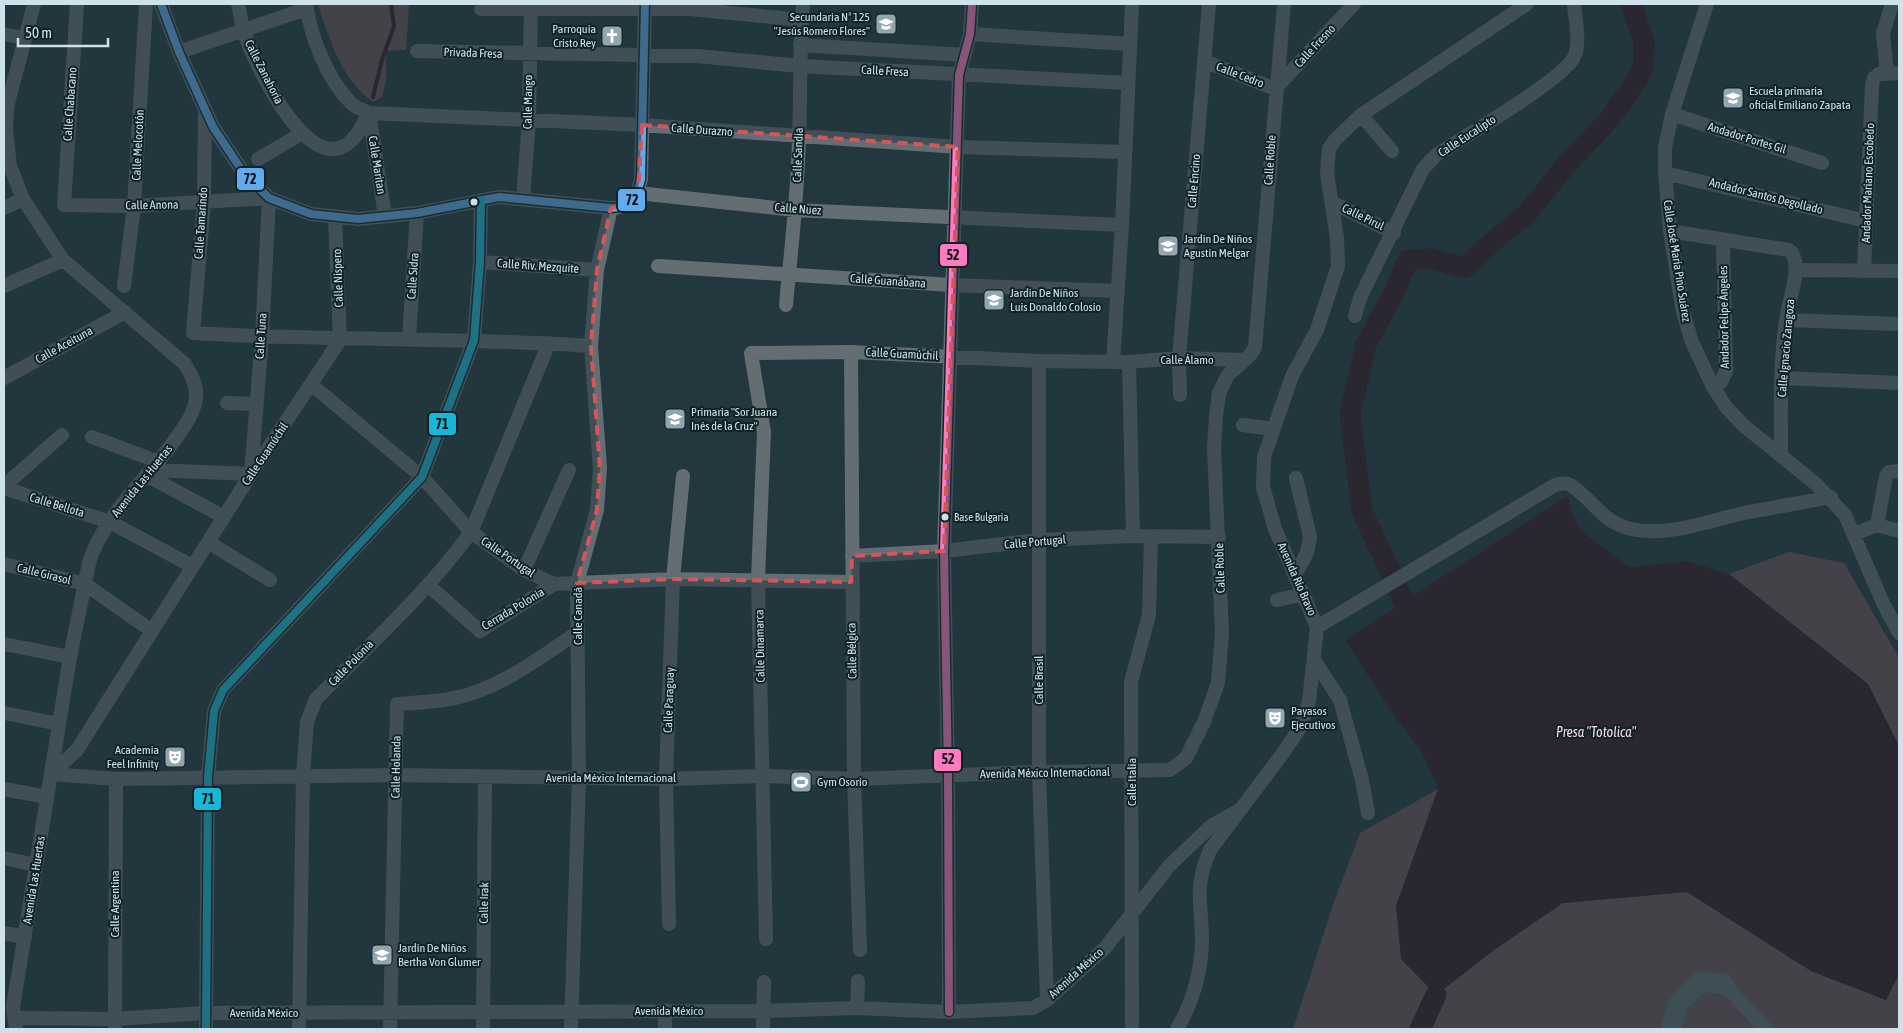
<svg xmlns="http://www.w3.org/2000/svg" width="1903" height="1033" font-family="'Asap Condensed',sans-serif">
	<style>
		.green { fill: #6c5058 }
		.water { fill: #371420 }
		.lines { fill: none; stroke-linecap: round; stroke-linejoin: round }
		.stream { stroke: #371420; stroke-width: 4 }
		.river { stroke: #371420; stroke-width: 21 }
		.minor { stroke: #646e72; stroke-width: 14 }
		.highway { stroke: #5e6c71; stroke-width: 20 }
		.bus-1-casing { stroke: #112227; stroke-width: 11 }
		.bus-2-casing { stroke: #112227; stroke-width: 11 }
		.bus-3-casing { stroke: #112227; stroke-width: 11 }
		.bus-1 { stroke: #60acee; stroke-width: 8 }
		.bus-2 { stroke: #fe7ac1; stroke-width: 8 }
		.bus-3 { stroke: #1ab6d8; stroke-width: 8 }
		.marked { fill: none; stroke: #d45658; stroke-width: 4; stroke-dasharray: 10 6; stroke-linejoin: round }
		.bus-dot { fill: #cde2ea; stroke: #112227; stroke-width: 2 }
		.labels { text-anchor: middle; stroke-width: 4; stroke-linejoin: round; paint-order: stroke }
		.bus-label { font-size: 11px; fill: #cde2ea; stroke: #112227; text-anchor: start }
		.poi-label { font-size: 12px; fill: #cde2ea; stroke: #112227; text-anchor: start }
		.street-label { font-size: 12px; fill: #cde2ea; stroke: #112227 }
		.water-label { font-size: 14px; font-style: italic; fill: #fbd9e0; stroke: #112227 }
		.line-badge { stroke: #112227; stroke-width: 2 }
		.pale-badge-label { font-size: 14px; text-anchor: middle; font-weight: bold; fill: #111 }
	</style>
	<rect width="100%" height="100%" fill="#22373e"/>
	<path class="green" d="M318 4H409L406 50 386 51V80L382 97 373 102C342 80 329 39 318 4Z
		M1789 552 1844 563 1899 658V746L1868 684 1729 574Z
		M1438 789 1396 906 1436 995 1494 950 1563 903 1687 892 1811 971 1886 1000 1899 974V1029H1293L1334 902 1360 833Z"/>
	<path class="water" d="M1567 496 1578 528 1629 567 1687 561 1729 574 1868 684 1899 746V974L1886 1000 1811 971 1687 892 1563 903 1494 950 1436 995 1401 959 1396 906 1438 789 1422 752 1395 717 1345 640Z"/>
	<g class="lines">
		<path class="stream" d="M373 97 382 60 394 26 391 4"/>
		<path class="river" d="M1404 601 1362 511 1350 414 1366 344 1394 293 1408 260 1432 259 1464 268 1498 237 1526 215 1567 164 1606 123 1629 92 1643 69 1644 42 1631 4
			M1420 1029 1436 995"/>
		<path class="minor" d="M77 4 64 205 134 206 269 198 262 337 251 474 152 470
			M161 4 179 52 213 127 243 172 269 198 311 214 358 219 417 213 499 197 611 208C630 208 637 196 641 179L645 4
			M238 4C240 12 241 21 243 30 253 60 303 168 344 146 356 140 363 124 369 113
			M306 4C311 37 327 80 352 104 356 108 364 110 369 113L642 125 958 147 1125 152
			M1707 4 1672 114 1665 148V173L1670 231 1683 312 1692 342 1713 387 1726 407 1743 425 1816 484 1845 515 1883 603 1899 633
			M481 9H690L802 20
			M4 34 23 38
			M970 34 1129 44
			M800 45 965 55
			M417 51 697 56 799 66 1127 83
			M179 52 306 9
			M1204 61 1275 89 1354 4
			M1887 74 1883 33 1892 4
			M369 113 385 216
			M1672 114 1822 163
			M205 115 204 203 193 333C325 341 458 337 591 346
			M1361 115 1392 151
			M258 159 301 134
			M1665 173 1866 221
			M638 193 795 210 1122 225
			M523 199 529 120 531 4
			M1331 202 1394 233
			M4 208 23 199
			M335 217 340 340
			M1670 231 1789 250C1803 261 1791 294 1788 309 1779 358 1781 407 1781 456
			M480 262 597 270
			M658 266 951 285 1118 291
			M1795 270 1899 271
			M1864 271 1872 86 1874 78 1879 74 1899 73
			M4 286 63 260
			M124 286 134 206 146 4
			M786 305C791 249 798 193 799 137 801 93 799 48 803 4
			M1355 316 1360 298 1423 169 1436 155C1462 138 1563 80 1574 57 1581 43 1575 19 1574 4
			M1786 320 1899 324
			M409 338 417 213
			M851 352 854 779 860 950
			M1039 361V772L1047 1000
			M1113 362 1122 225 1132 4
			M1129 362 1133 536
			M4 378 125 312
			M1781 378 1899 383
			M312 385 422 477 471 532 524 570 554 584 673 579 851 582
			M1713 387 1721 382 1726 371 1723 241
			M1180 395 1179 358 1209 4
			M227 403 256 404
			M1243 425 1273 429
			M92 437 159 462
			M148 476 224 517
			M4 486 62 435
			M4 488 110 522 192 566
			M1877 525 1899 531
			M1854 534 1877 525 1886 476 1889 472 1899 471
			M208 542 270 580
			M852 556 944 551 1038 540 1133 536 1219 537
			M4 564 85 584 152 631
			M524 570 569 470
			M1295 575 1307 553 1310 537 1296 478
			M428 585 480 631 554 584
			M1277 600 1304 594
			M1317 627 1555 485C1562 483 1568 482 1573 487 1594 501 1603 523 1631 529 1668 537 1708 521 1744 513 1773 507 1802 503 1831 497
			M4 644 70 657
			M1314 660 1340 700 1362 780 1368 813
			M4 713 59 724
			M51 774 116 779 396 775 666 779 763 776 854 779 1039 772 1170 770 1186 758 1204 722 1218 683 1222 634 1214 448 1216 416 1219 393 1228 375 1251 354 1255 347 1284 4
			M51 774 77 750 251 474 340 340
			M4 789 47 797
			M4 858 36 865
			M669 924 666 779 673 579 683 476
			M4 933 25 937
			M766 939 758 579 764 432 751 353 851 352 1039 361 1129 362 1179 358 1244 360
			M1724 984 1766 1029
			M857 1008 858 981
			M665 1010V1029
			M949 1012 948 775 944 551 959 75 970 34 972 4
			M16 1018 115 1019 205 1013 763 1011 857 1008 949 1012 1033 1008 1047 1000 1105 948 1169 866 1211 826 1240 810
			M16 1029 13 1007 70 657 89 563C103 516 146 480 174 441 184 427 195 413 196 397 197 385 191 374 185 364L63 260 23 199 10 166 6 130 7 107 34 4
			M115 1029 116 779
			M206 1029 208 777 214 711 223 690 422 477 474 340 480 262 481 200
			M299 1029 303 776 307 722 316 699C369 645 427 593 471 532L549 343
			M390 1029 397 704C415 703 433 702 450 699 497 691 539 658 578 632
			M483 1029 485 778
			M571 1029 579 778 577 583 597 510 600 468 591 346 597 270 611 208
			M763 1029 764 982
			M1132 1029 1131 682 1149 615 1151 538
			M1177 1029C1193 1002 1201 972 1202 941 1202 901 1193 890 1210 850L1283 753 1300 728 1309 702 1317 627 1275 529 1263 487 1264 457 1292 376 1317 330 1338 266 1337 238 1327 173 1329 149 1335 140 1361 115 1527 4"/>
		<path class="highway" d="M1671 1029 1678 1004 1700 982 1724 984"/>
		<g class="bus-1-casing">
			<path id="bus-1" d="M161 4 179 52 213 127 243 172 269 198 311 214 358 219 417 213 499 197 611 208C630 208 637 196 641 179L645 4"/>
		</g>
		<g class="bus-2-casing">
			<path id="bus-2" d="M949 1012 948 775 944 551 959 75 970 34 972 4"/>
		</g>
		<g class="bus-3-casing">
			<path id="bus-3" d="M206 1029 208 777 214 711 223 690 422 477 474 340 480 262 481 200"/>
		</g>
		<use href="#bus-1" class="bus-1"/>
		<use href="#bus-2" class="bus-2"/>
		<use href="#bus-3" class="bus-3"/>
	</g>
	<path d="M0 0H1903V1033H0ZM642 125 958 147 944 551 852 556 851 582 673 579 577 583 597 510 600 468 591 346 597 270 611 208 628 204 638 193Z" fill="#22373e" fill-opacity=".55" fill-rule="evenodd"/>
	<path class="marked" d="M642 125 958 147 944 551 852 556 851 582 673 579 577 583 597 510 600 468 591 346 597 270 611 208 628 204 638 193Z"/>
	<defs>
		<g id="school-square" transform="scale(1.125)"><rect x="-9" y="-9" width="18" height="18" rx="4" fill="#91a6ae" stroke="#112227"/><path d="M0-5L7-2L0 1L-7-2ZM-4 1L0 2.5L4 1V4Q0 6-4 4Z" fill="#fff"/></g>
		<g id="church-square" transform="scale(1.125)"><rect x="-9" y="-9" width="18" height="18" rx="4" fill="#91a6ae" stroke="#112227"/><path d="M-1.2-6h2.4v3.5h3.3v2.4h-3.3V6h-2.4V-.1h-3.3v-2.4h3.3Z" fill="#fff"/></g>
		<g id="theatre-square" transform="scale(1.125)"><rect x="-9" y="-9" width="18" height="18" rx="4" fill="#91a6ae" stroke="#112227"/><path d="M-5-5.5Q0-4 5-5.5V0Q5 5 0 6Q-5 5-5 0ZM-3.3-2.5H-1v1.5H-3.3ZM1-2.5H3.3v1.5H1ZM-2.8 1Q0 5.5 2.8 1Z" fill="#fff"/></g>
		<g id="stadium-square" transform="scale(1.125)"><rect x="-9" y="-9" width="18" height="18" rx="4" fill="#91a6ae" stroke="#112227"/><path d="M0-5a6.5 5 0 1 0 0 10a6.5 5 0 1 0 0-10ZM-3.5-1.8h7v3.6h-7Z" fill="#fff"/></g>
	</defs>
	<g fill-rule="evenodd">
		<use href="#school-square" x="886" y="24"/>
		<use href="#church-square" x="612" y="36"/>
		<use href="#school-square" x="1733" y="98"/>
		<use href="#school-square" x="1168" y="246"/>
		<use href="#school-square" x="994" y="300"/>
		<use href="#school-square" x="675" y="419"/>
		<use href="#theatre-square" x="1275" y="718"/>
		<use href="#theatre-square" x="175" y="757"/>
		<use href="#stadium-square" x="801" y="782"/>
		<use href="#school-square" x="382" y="955"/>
	</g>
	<g class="bus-dot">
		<circle cx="474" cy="202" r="4.5"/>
		<circle cx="945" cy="517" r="4.5"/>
	</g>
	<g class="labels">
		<g class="bus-label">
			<text x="954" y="521">Base Bulgaria</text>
		</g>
		<g class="poi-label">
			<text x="870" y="21" text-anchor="end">Secundaria Nº 125<tspan x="870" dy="14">"Jesús Romero Flores"</tspan></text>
			<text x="596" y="33" text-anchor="end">Parroquia<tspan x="596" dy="14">Cristo Rey</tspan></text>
			<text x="1749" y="95">Escuela primaria<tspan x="1749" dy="14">oficial Emiliano Zapata</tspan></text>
			<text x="1184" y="243">Jardin De Niños<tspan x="1184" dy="14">Agustin Melgar</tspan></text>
			<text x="1010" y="297">Jardin De Niños<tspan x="1010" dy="14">Luis Donaldo Colosio</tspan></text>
			<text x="691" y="416">Primaria "Sor Juana<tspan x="691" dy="14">Inés de la Cruz"</tspan></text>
			<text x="1291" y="715">Payasos<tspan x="1291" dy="14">Ejecutivos</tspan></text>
			<text x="159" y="754" text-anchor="end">Academia<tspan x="159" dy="14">Feel Infinity</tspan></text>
			<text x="817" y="786">Gym Osorio</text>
			<text x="398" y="952">Jardin De Niños<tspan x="398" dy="14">Bertha Von Glumer</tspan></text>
		</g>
		<g class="street-label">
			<text transform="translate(1315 46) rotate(-47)" y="4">Calle Fresno</text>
			<text transform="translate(473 53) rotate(2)" y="4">Privada Fresa</text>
			<text transform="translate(885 71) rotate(3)" y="4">Calle Fresa</text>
			<text transform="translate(264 72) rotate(63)" y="4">Calle Zanahoria</text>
			<text transform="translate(1240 75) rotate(21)" y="4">Calle Cedro</text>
			<text transform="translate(528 102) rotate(-89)" y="4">Calle Mango</text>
			<text transform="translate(70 104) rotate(-86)" y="4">Calle Chabacano</text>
			<text transform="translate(702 130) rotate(4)" y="4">Calle Durazno</text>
			<text transform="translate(1467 136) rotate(-33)" y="4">Calle Eucalipto</text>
			<text transform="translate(1747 138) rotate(17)" y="4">Andador Portes Gil</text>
			<text transform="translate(138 145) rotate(-87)" y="4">Calle Melocotón</text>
			<text transform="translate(798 155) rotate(-88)" y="4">Calle Sandia</text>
			<text transform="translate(1270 160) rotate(-86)" y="4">Calle Roble</text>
			<text transform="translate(377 165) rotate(81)" y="4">Calle Maritan</text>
			<text transform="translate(1194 181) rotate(-85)" y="4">Calle Encino</text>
			<text transform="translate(1868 183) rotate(-88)" y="4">Andador Mariano Escobedo</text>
			<text transform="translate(1766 196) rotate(14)" y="4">Andador Santos Degollado</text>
			<text transform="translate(152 205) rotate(-1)" y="4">Calle Anona</text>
			<text transform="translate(798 209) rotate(4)" y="4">Calle Nuez</text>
			<text transform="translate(1363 217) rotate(26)" y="4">Calle Pirul</text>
			<text transform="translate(201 223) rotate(-86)" y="4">Calle Tamarindo</text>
			<text transform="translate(1677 261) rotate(81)" y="4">Calle José María Pino Suárez</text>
			<text transform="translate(538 266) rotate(4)" y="4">Calle Riv. Mezquite</text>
			<text transform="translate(413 276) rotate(-86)" y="4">Calle Sidra</text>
			<text transform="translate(338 278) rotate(-92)" y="4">Calle Níspero</text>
			<text transform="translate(888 281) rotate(4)" y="4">Calle Guanábana</text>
			<text transform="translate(1724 317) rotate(-91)" y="4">Andador Felipe Ángeles</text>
			<text transform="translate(261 336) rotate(-86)" y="4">Calle Tuna</text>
			<text transform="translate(64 345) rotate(-29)" y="4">Calle Aceituna</text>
			<text transform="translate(1786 348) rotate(-85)" y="4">Calle Ignacio Zaragoza</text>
			<text transform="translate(902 354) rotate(3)" y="4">Calle Guamúchil</text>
			<text x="1187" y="364">Calle Álamo</text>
			<text transform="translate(265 454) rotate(-56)" y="4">Calle Guamúchil</text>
			<text transform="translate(142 481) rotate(-51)" y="4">Avenida Las Huertas</text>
			<text transform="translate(57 505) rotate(17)" y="4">Calle Bellota</text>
			<text transform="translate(1035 542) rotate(-5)" y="4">Calle Portugal</text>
			<text transform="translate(508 557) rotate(34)" y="4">Calle Portugal</text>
			<text transform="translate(1220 568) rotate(-92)" y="4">Calle Roble</text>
			<text transform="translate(44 574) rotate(14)" y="4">Calle Girasol</text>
			<text transform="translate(1297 579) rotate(66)" y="4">Avenida Río Bravo</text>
			<text transform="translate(513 609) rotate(-31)" y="4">Cerrada Polonia</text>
			<text transform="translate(578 616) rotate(-90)" y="4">Calle Canadá</text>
			<text transform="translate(760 646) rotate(-91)" y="4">Calle Dinamarca</text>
			<text transform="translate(852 651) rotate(-91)" y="4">Calle Bélgica</text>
			<text transform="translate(351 663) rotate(-46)" y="4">Calle Polonia</text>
			<text transform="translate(1039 680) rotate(-90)" y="4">Calle Brasil</text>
			<text transform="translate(669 700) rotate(-88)" y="4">Calle Paraguay</text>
			<text transform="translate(396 767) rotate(-89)" y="4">Calle Holanda</text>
			<text transform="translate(1045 773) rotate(-1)" y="4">Avenida México Internacional</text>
			<text x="611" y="782">Avenida México Internacional</text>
			<text transform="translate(1132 782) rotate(-90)" y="4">Calle Italia</text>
			<text transform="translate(34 880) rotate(-81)" y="4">Avenida Las Huertas</text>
			<text transform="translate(484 903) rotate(-89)" y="4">Calle Irak</text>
			<text transform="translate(115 904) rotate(-90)" y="4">Calle Argentina</text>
			<text transform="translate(1076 973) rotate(-42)" y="4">Avenida México</text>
			<text x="669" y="1015">Avenida México</text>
			<text x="264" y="1017">Avenida México</text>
		</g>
		<g class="water-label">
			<text x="1596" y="737">Presa "Totolica"</text>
		</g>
	</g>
	<g class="line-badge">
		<rect x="236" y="167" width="29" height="24" rx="5" fill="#60acee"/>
		<rect x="617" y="188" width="29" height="24" rx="5" fill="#60acee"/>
		<rect x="939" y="243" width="29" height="24" rx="5" fill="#fe7ac1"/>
		<rect x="428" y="412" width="29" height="24" rx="5" fill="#1ab6d8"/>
		<rect x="933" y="748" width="29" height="24" rx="5" fill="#fe7ac1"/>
		<rect x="193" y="787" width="29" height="24" rx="5" fill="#1ab6d8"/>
	</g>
	<g class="pale-badge-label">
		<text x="250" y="184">72</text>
		<text x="632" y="205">72</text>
		<text x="953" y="260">52</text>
		<text x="442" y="429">71</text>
		<text x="948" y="764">52</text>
		<text x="208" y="804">71</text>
	</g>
	<rect width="1903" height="1033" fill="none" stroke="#cde2ea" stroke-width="10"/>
	<path d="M18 38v8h90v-8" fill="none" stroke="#cde2ea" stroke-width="2.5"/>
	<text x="25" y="38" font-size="15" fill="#cde2ea" stroke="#112227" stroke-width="4" paint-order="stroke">50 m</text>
</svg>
